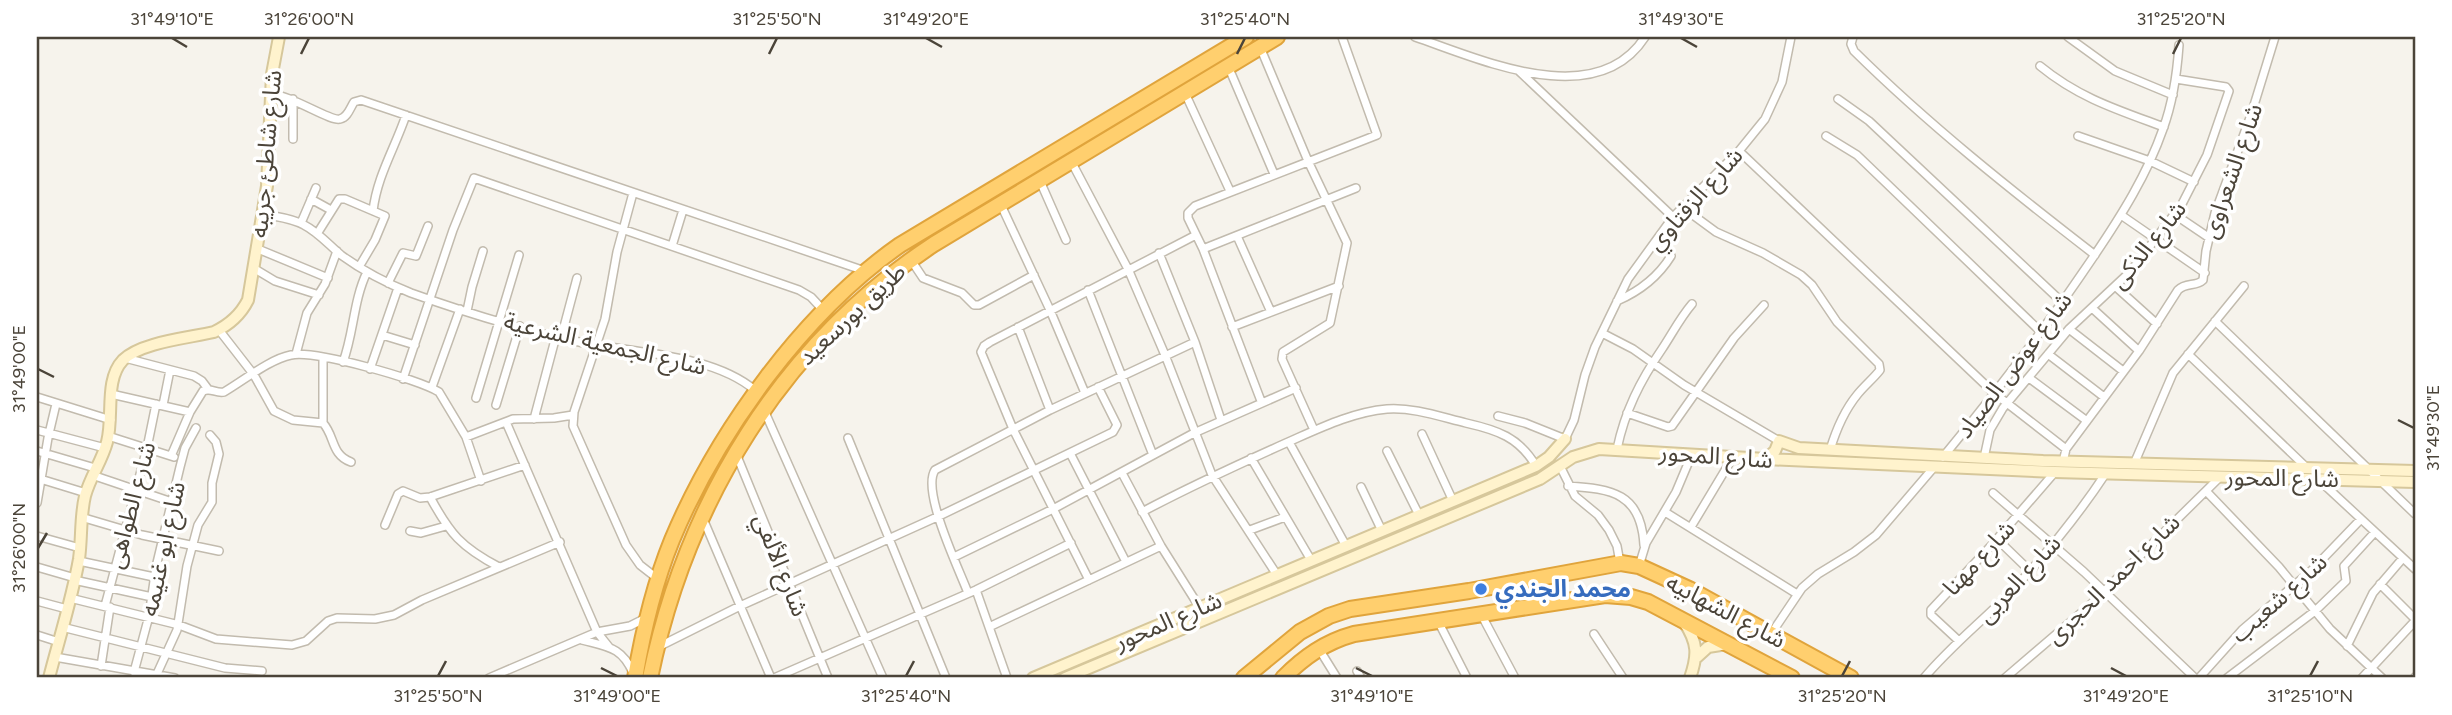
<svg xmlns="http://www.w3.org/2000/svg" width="2452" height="715" font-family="Figtree,'Noto Sans Arabic',sans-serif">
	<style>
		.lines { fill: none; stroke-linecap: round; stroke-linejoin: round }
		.street-casing { stroke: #c2bbae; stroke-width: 10 }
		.secondary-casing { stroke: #d6c79b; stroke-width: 14 }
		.highway-casing { stroke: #e0a43c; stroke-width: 18 }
		.street { stroke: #fff; stroke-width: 7 }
		.secondary { stroke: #fff3cd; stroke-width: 10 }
		.highway { stroke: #ffcf6e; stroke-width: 14 }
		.ticks { fill: none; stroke: #4b4439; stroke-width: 2.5 }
		.shop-dot { fill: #3f7fe0; stroke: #fff; stroke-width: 2.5 }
		.labels { text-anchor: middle; stroke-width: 7; stroke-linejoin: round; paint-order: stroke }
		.street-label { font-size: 24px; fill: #4b4439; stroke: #fff }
		.shop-label { font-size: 24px; font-weight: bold; fill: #366cbe; stroke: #fff; text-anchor: start }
		.neatline { fill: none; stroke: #4b4439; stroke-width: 2.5 }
		.ticks-label { font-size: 18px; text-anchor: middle; fill: #4b4439 }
	</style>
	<rect width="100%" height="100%" fill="#f6f3ec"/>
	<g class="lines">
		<g class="street-casing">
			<path id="street" d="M1415 37C1480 59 1596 113 1645 37
				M1853 37 1851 44 1854 51C1929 125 2011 190 2095 255
				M2068 37 2115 71 2173 95
				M1260 47 1308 161 1347 243 1330 323 1283 352 1282 359 1314 430
				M1228 66 1274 174
				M2040 66C2079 98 2118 110 2164 127
				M1519 71 1673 217
				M1185 93 1230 191
				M271 94C291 95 331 122 340 119 348 117 350 108 354 102L361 100 865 271
				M1838 99 1869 121 2063 303
				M1826 136 1857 155 2041 332
				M2078 136 2150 161 2194 182
				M293 139V99
				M1739 151 1994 393 2066 449
				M1071 161 1128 269 1165 355 1212 475 1277 575
				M1040 181 1066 240
				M633 193 617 252 605 319 574 412 573 426 626 545 640 565 658 579
				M311 199 331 210
				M1001 205 1050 310 1085 393
				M1682 207 1716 232 1763 253 1801 275 1812 285 1837 322 1879 364 1880 370C1873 379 1864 386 1857 395 1844 411 1836 430 1830 450
				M373 211C377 176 395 148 406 115
				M263 214C277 217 292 218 304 225 318 232 329 245 341 255 363 271 386 283 411 293 464 312 519 329 574 341 630 353 712 353 756 391
				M2174 214 2208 237
				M2121 215 2205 273
				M301 223 316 188
				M317 234 339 199H345L385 216 375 240 359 267
				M1237 236 1271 312
				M672 246 683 210
				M258 249 328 278
				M1203 249 1356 188
				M1159 253 1195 342 1221 420
				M911 260 923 278 962 293 974 305H979L1034 275
				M255 269 275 281 319 295
				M388 283 403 253 416 256 428 226
				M2116 287 2157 324
				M1088 290 1153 455
				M1617 301C1640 291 1658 277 1671 256
				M2092 308 2139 351
				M467 311 472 287 483 251
				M2215 321 2415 514
				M1018 327 1050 410
				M1232 327 1339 286
				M2069 329 2123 371
				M219 330 254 375 274 411 293 420 323 423C335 436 331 455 351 462
				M1602 333 1633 349 1684 385 1779 441
				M382 335 415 345
				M561 338 577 278
				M296 354 307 313 325 284 337 251
				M2048 354 2104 397
				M2188 354 2306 467
				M125 358 194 376 202 381 208 389
				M343 362C354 333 353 301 367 272
				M370 369 398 288
				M2029 378 2087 421
				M403 379 453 230 474 178 799 290 811 297 824 311
				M432 387 460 309
				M111 394 190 412
				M37 397 111 420
				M476 398 519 255
				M1261 401 1203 249 1188 218V213L1195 206 1377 135 1342 37
				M163 405 170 370
				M496 405 520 326
				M764 410 883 678
				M1627 413 1668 427 1672 426 1734 338 1764 305
				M1498 416 1525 423 1565 439 1574 420 1585 375 1595 347 1628 279 1673 217 1739 151 1765 119 1782 82 1791 37
				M534 419 556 336
				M506 422 597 632 609 647
				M323 423V358
				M37 430 105 448
				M1422 434 1453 501
				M108 436 174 457
				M466 437 513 419 554 418 573 415
				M848 438 946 678
				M1289 442 1346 546
				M1617 449C1625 411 1640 381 1662 349 1672 334 1680 318 1692 304
				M37 451 95 468
				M1387 451 1419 515
				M1070 453 1126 562
				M171 456 190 412 203 391C211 387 216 394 224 392 243 381 270 359 291 355 315 350 418 379 439 392L466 437 481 481
				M737 456 828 678
				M1943 457C1996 393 2047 326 2094 256 2121 216 2147 175 2163 129 2173 102 2177 74 2179 45
				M1251 458 1311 560
				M1984 458 1990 430 2003 408 2069 329 2131 271 2182 204 2207 155 2229 91 2226 87 2176 79
				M2063 462 2066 449 2139 351 2178 290C2186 282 2196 287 2203 280L2206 251 2215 213 2251 115 2275 37
				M2134 464 2173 373 2244 286
				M1560 466 1575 496 1598 515 1609 530 1617 546 1620 563
				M1122 473 1161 546 1200 608
				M92 475 172 502
				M37 478 86 493
				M2318 479 2415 569
				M1568 486C1612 489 1641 493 1644 545
				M1361 487 1382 531
				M2206 491 2279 567 2330 629 2382 678
				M1993 493 2084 572 2195 678
				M430 497C450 534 461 547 499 567
				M37 503 48 438 56 404
				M1142 512C1189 487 1237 465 1286 443 1318 429 1352 412 1387 409 1413 407 1441 417 1466 423 1497 430 1519 437 1536 466
				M1665 512 1797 594
				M81 517 142 535 219 551
				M704 521 771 678
				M385 525 398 494 403 491 420 498 430 497 525 465
				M1691 527 1733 457
				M1250 530 1285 517
				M410 531 421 533 446 526
				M37 536 80 548
				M1997 539 2030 571
				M954 557 1053 509 1194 433 1296 388
				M79 561 154 577
				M1639 566 1646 543 1676 492 1692 454
				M37 567 75 578
				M74 580 152 597
				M1089 580 1013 429 981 352 984 346 990 342 1196 235
				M2380 584 2415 619
				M976 590 1007 678
				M968 593C959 569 921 491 935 470L1050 410 1195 342
				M70 598 179 625 216 639 292 645 306 641 328 621 337 618 375 619 394 615 422 600 560 542
				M37 601 67 609
				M105 606 147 448 156 404
				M1481 614 1515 678
				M1438 621 1467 678
				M62 627 225 668 262 671
				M989 627 1161 546
				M1594 634 1623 678
				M1771 634 1802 588 1818 574 1854 552 1876 535 1935 466
				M37 635 59 642
				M582 640C608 647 622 647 633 673
				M1959 641 1931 615V610L1990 547 2055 472
				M2347 646 2373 593 2403 558
				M658 647 740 606 937 517 1113 432 1117 425 1098 387
				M1319 649 1337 678
				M55 657 175 678
				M101 666 110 607
				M1357 671 1361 678
				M134 672 149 616 156 567 180 467 185 448 196 428
				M156 676 177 630 187 566 198 525 212 502V483L219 454 216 442 210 435
				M489 678 597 632 630 626 644 619
				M774 678 976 590 1071 543
				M1924 678C1949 648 1980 623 2008 595 2044 557 2077 517 2106 473
				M2005 678 2088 607 2220 477
				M2199 678 2242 630 2312 570 2361 519
				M2227 678 2315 611 2346 581 2344 566 2375 532
				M2362 678 2415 621
				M2415 678V677"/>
		</g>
		<g class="secondary-casing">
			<path id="secondary" d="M1766 459 1775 451 1779 441 1799 448 2043 461 2415 471
				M1684 622C1698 643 1698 655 1690 678
				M1697 657 1708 647 1727 644
				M49 678C59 639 72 599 79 559 82 538 80 517 85 496 90 477 102 461 107 442 114 416 104 380 123 360 141 342 189 338 214 332 229 325 240 316 248 300L267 186 272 74 279 37
				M1033 678 1536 466 1549 457 1565 439
				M1065 678 1540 479 1573 457 1599 449 1766 459 2055 472 2415 482"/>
		</g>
		<g class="highway-casing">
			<path id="highway" d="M635 678C643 631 654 584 672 540 717 432 804 312 900 245L1246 37
				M650 678C686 502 782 344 934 244L1277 37
				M1244 678 1300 632 1329 616 1350 609 1469 591 1621 563 1639 566 1689 589 1851 678
				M1283 678C1304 657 1325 642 1354 634L1605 595 1631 597 1648 602 1792 678"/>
		</g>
		<use href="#street" class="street"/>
		<use href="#secondary" class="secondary"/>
		<use href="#highway" class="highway"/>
	</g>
	<path class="ticks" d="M172 38 187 47M926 38 942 47M1681 38 1697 47M301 54 309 38M769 54 777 38M1237 54 1245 38M2173 54 2181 38M38 369 54 377M2398 420 2414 428M38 548 47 533M601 668 617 676M1356 668 1372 676M2111 668 2126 676M438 676 446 661M906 676 914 661M1842 676 1850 661M2310 676 2318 661"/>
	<circle class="shop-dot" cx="1481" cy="589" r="7"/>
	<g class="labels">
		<g class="street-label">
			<text transform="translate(266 154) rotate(-85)" y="8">شارع شاطئ جريبه</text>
			<text transform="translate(2232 171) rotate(-71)" y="8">شارع الشعراوى</text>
			<text transform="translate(1695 199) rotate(-48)" y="8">شارع الزفتاوي</text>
			<text transform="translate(2148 245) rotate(-51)" y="8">شارع الذكى</text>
			<text transform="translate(852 314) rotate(-43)" y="8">طريق بورسعيد</text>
			<text transform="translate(605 344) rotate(13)" y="8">شارع الجمعية الشرعية</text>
			<text transform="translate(2014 365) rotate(-53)" y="8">شارع عوض الصياد</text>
			<text transform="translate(1716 456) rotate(4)" y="8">شارع المحور</text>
			<text transform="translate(2282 478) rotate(1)" y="8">شارع المحور</text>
			<text transform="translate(131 505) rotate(-75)" y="8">شارع الطواهى</text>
			<text transform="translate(163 549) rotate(-78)" y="8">شارع ابو غنيمه</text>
			<text transform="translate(1979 558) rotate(-47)" y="8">شارع مهنا</text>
			<text transform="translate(781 565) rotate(68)" y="8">شارع الألفي</text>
			<text transform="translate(2019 579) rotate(-47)" y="8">شارع العربى</text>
			<text transform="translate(2113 579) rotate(-44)" y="8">شارع احمد الحجرى</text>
			<text transform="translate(2279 598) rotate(-42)" y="8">شارع شعيب</text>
			<text transform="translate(1726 611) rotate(28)" y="8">شارع الشهابيه</text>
			<text transform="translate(1168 621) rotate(-23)" y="8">شارع المحور</text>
		</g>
		<g class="shop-label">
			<text x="1495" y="597">محمد الجندي</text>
		</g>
	</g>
	<rect width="2452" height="715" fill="none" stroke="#ffffff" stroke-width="77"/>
	<rect x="38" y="38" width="2376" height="638" class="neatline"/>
	<g class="ticks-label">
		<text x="172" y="25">31°49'10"E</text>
		<text x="309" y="25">31°26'00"N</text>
		<text x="777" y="25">31°25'50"N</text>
		<text x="926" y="25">31°49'20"E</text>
		<text x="1245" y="25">31°25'40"N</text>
		<text x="1681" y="25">31°49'30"E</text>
		<text x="2181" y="25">31°25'20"N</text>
		<text transform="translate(19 369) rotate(-90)" y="6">31°49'00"E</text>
		<text transform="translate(2433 428) rotate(-90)" y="6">31°49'30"E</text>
		<text transform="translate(19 548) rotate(-90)" y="6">31°26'00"N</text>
		<text x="438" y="702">31°25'50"N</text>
		<text x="617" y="702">31°49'00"E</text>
		<text x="906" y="702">31°25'40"N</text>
		<text x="1372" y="702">31°49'10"E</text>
		<text x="1842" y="702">31°25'20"N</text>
		<text x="2126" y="702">31°49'20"E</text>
		<text x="2310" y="702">31°25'10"N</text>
	</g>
</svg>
